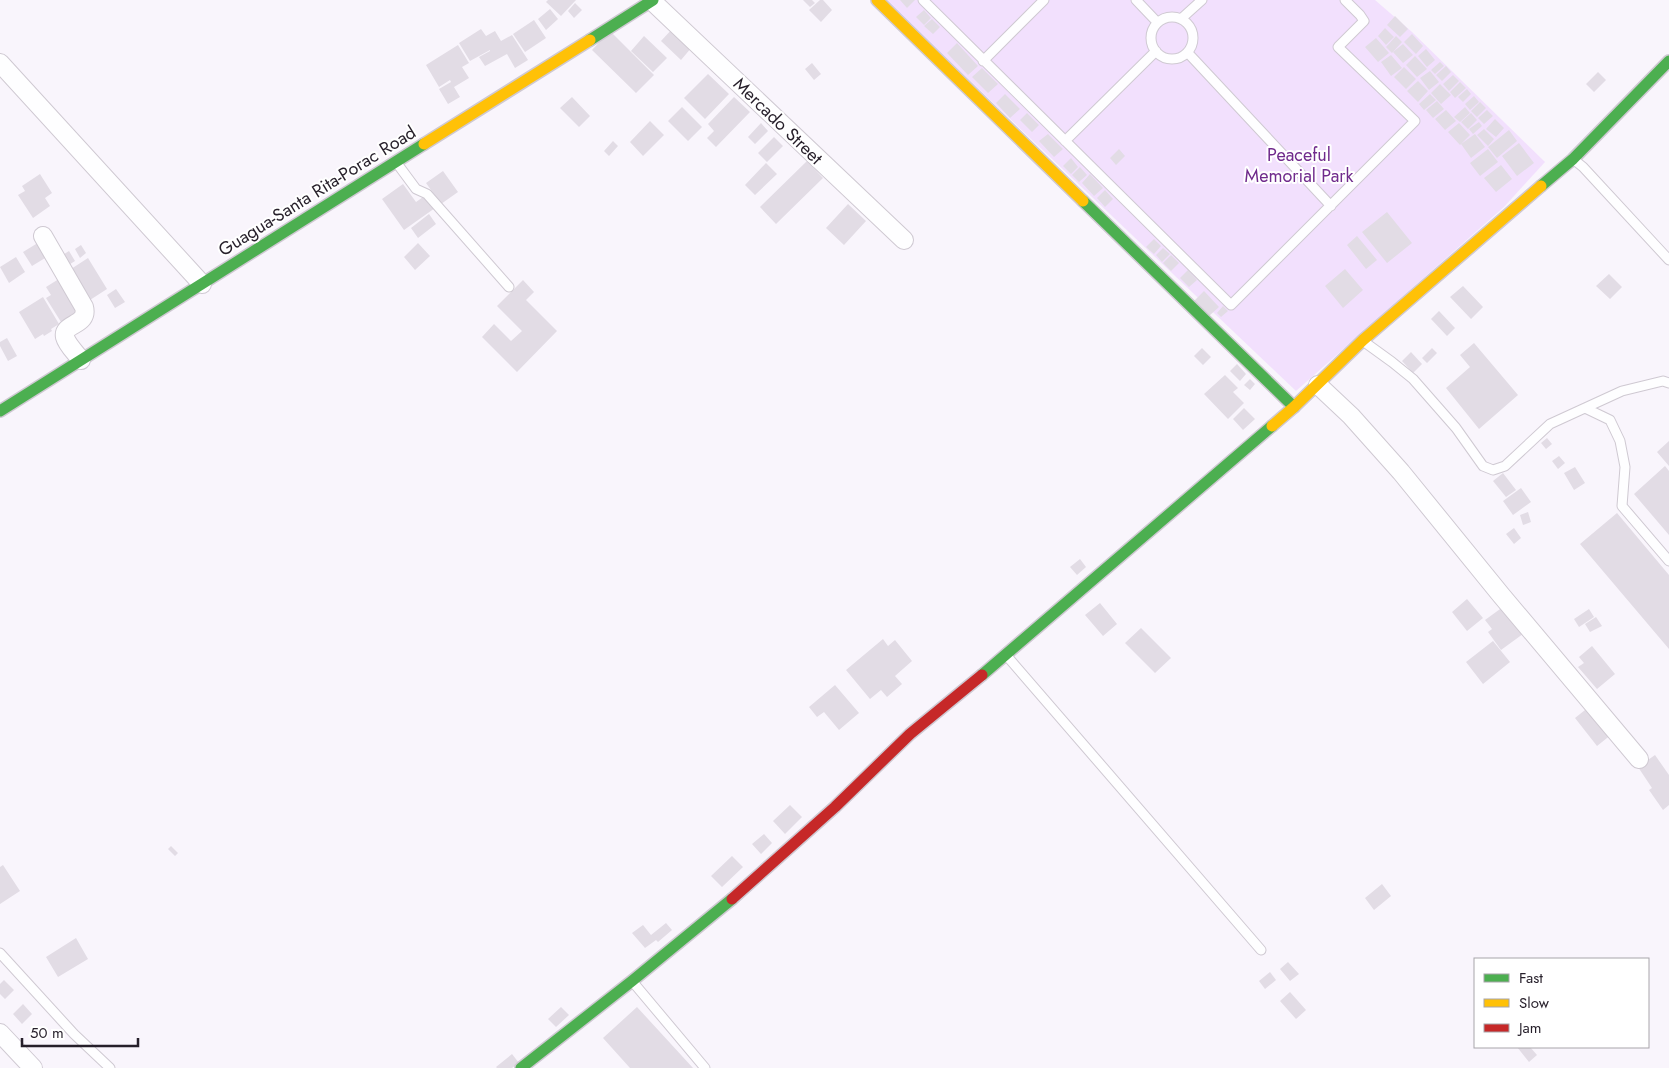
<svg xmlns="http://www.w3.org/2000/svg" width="1669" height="1068" font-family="Jost,sans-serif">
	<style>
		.green { fill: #f2e0fd }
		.building { fill: #e2dce5 }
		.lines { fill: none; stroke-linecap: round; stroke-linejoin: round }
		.lane-casing { stroke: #cfc9d2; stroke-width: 11 }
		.street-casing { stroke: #cfc9d2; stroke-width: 20 }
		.fast-casing { stroke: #cfc9d2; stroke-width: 14 }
		.slow-casing { stroke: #cfc9d2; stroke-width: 14 }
		.jam-casing { stroke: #cfc9d2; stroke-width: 14 }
		.lane { stroke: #fefeff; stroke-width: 9 }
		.street { stroke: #fefeff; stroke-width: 18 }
		.fast { stroke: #4caf50; stroke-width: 11 }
		.slow { stroke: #ffc107; stroke-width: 11 }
		.jam { stroke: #c62828; stroke-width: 11 }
		.labels { text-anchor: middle; stroke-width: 4; stroke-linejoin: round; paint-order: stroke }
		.street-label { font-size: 18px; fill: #261f2a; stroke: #fff }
		.park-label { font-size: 18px; fill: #702b8c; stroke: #fff }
	</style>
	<rect width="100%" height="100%" fill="#f9f5fc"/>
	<path class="green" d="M885 0H1375L1412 32 1545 162 1504 207 1296 391Z"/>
	<path class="building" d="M548 0H576L561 16 546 2Z
		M803 0H812L815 3 810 7Z
		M820 0H823L832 10 821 22 809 10Z
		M900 0H915L907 8Z
		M575 3 582 10 574 18 568 11Z
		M550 9 558 19 546 30 538 19Z
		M924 10 931 18 924 25 916 17Z
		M1395 16 1408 29 1400 37 1387 25Z
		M932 19 940 27 933 34 924 26Z
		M534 20 546 38 525 52 513 34Z
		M673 28 692 47 681 60 661 41Z
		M1385 28 1394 37 1386 45 1378 36Z
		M481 29 486 36 495 31 501 41 512 35 528 60 515 68 507 54 485 66 479 57 490 51V50L470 61 459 43Z
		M610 31 654 75 636 93 592 50Z
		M1412 34 1423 46 1416 54 1404 42Z
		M644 36 667 58 653 72 631 51Z
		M1396 36 1402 42 1392 53 1386 47Z
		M1376 38 1389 53 1378 62 1365 47Z
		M957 43 978 66 968 75 947 53Z
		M1403 44 1413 55 1403 63 1393 52Z
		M458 45 469 63 462 67 469 78 454 87 460 97 448 104 439 89 451 82 450 80 439 87 426 65Z
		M1426 49 1435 60 1427 67 1418 56Z
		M1391 55 1402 68 1391 76 1381 62Z
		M1415 56 1427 69 1417 77 1406 65Z
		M1440 62 1444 66 1435 74 1431 70Z
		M812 63 821 74 814 80 805 69Z
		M1446 66 1451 72 1442 81 1436 75Z
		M1404 67 1416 79 1406 89 1394 77Z
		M982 68 998 84 988 93 972 77Z
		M1430 71 1439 82 1429 90 1420 78Z
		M1598 72 1606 80 1594 92 1586 84Z
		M708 74 729 94 705 119 684 98Z
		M1453 75 1459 81 1449 91 1443 84Z
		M1418 81 1428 91 1418 102 1407 91Z
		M1460 82 1466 88 1455 98 1450 92Z
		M1440 84 1451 95 1441 104 1431 93Z
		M1467 89 1471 94 1463 102 1458 97Z
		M1005 94 1020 109 1010 118 996 103Z
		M1430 94 1436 100 1424 110 1419 104Z
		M1474 96 1479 102 1470 110 1465 104Z
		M572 97 590 116 579 127 560 108Z
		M734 97 750 112 716 147 707 138 714 131 708 124Z
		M1437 101 1444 109 1433 118 1426 110Z
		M1480 102 1486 108 1477 117 1471 111Z
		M682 107 702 127 688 141 668 121Z
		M1465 107 1470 113 1460 122 1454 117Z
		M1446 110 1456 121 1445 130 1435 119Z
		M1487 110 1493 116 1484 124 1478 118Z
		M1027 113 1039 125 1032 132 1020 120Z
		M1471 113 1477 120 1468 129 1461 122Z
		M1495 119 1504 128 1496 137 1486 129Z
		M650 121 664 135 643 156 630 142Z
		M1479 122 1482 126 1473 134 1469 129Z
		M761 123 768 131 755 144 748 137Z
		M1459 123 1470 135 1460 145 1448 132Z
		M1484 129 1494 139 1488 146 1477 135Z
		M1509 130 1517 141 1497 158 1488 147Z
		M1048 134 1063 149 1054 157 1039 141Z
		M1475 134 1485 147 1471 158 1461 144Z
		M774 137 783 146 767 162 758 153Z
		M613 141 618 146 609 156 604 151Z
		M1519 143 1534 163 1517 176 1502 156Z
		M1119 149 1125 156 1116 165 1110 158Z
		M1488 149 1498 162 1480 176 1470 163Z
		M1071 158 1078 167 1071 174 1063 166Z
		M807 161 823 178 776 224 760 207Z
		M766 163 777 174 755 195 745 185Z
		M1501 165 1512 179 1496 192 1484 178Z
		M1080 167 1087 175 1079 182 1072 175Z
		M443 171 458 192 441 204 426 183Z
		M40 174 52 193 45 198 50 206 33 218 18 195 25 191 22 186Z
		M1090 174 1103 188 1094 196 1082 183Z
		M403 184 416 202 426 195 435 208 404 230 382 199Z
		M1105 190 1113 199 1105 207 1097 198Z
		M848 204 866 221 844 245 826 228Z
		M1387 212 1412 243 1387 263 1362 232Z
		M429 214 436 224 418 238 411 228Z
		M1357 236 1377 260 1366 269 1347 245Z
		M1154 239 1161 246 1154 254 1146 247Z
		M41 241 50 255 32 266 23 252Z
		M418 243 430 256 415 270 404 257Z
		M81 245 86 253 80 258 75 249Z
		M1163 248 1170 254 1162 262 1156 255Z
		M69 251 75 261 67 266 61 256Z
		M1171 255 1179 263 1171 271 1163 263Z
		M16 257 25 272 9 283 0 267Z
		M88 258 107 289 90 300 71 269Z
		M1345 269 1363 290 1343 308 1325 286Z
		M1188 270 1197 280 1189 287 1180 278Z
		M1609 274 1622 287 1610 299 1596 286Z
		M62 277 84 312 61 322 46 298 51 295 46 287Z
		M523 280 534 292 526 300 557 331 517 372 482 337 494 324 511 341 522 331 497 306Z
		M1463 286 1483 307 1471 319 1450 297Z
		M116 289 125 302 115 308 107 295Z
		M1204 291 1219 307 1209 316 1194 301Z
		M43 297 59 324 51 329 52 331 44 336 43 334 35 339 19 312Z
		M1223 306 1228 311 1221 317 1217 313Z
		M1439 311 1455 328 1447 336 1431 319Z
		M7 338 17 356 8 361 0 346V342Z
		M1474 343 1518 395 1479 429 1446 388 1470 367 1460 355Z
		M1202 348 1211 357 1203 365 1194 356Z
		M1432 348 1437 353 1427 363 1422 358Z
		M1411 352 1422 364 1413 373 1402 361Z
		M1237 364 1246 374 1240 381 1230 371Z
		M1225 375 1238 388 1233 392 1244 403 1228 419 1204 394Z
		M1250 379 1255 384 1250 390 1244 385Z
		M1244 408 1255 419 1243 430 1233 419Z
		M1547 438 1552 444 1546 449 1541 443Z
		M1669 441V466L1657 452Z
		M1559 456 1565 463 1558 469 1552 461Z
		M1665 466 1669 471V535L1634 494Z
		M1575 467 1585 483 1574 490 1564 473Z
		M1503 473 1516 490 1506 497 1493 481Z
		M1521 488 1531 502 1513 515 1503 501Z
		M1528 512 1531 522 1523 525 1520 515Z
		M1617 513 1669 575V649L1580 544Z
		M1514 528 1521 538 1514 544 1506 534Z
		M1080 559 1086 567 1077 575 1070 567Z
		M1467 599 1483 618 1467 631 1452 612Z
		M1100 603 1117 624 1103 636 1085 615Z
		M1507 604 1527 631 1501 650 1488 632 1492 629 1485 620Z
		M1589 609 1594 617 1579 627 1574 619Z
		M1596 617 1602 626 1590 632 1585 624Z
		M1141 628 1171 658 1155 673 1125 643Z
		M883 639 888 646 895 640 912 661 895 676 902 684 887 697 881 690 870 699 846 670Z
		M1493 641 1510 662 1483 684 1466 662Z
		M1592 646 1615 674 1597 689 1578 667 1584 663 1579 657Z
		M835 685 859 713 839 730 824 712 817 717 809 707Z
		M1590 706 1612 734 1597 746 1575 718Z
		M1655 755 1669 775V805L1663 810 1649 790 1652 788 1638 767Z
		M790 805 802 817 785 834 773 821Z
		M764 834 772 843 761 854 752 844Z
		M171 846 178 853 175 856 168 849Z
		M732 856 743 867 722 887 711 876Z
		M3 865 20 891 0 904V867Z
		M1382 884 1391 896 1374 910 1365 898Z
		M666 923 672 930 658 942 656 940 645 948 632 933 643 925 651 935Z
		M76 938 88 959 58 977 46 957Z
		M1288 962 1299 974 1290 981 1280 969Z
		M1270 972 1276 980 1265 989 1259 981Z
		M4 980 14 990 5 999 0 994V984Z
		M1290 992 1306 1010 1296 1019 1280 1001Z
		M23 1004 32 1014 22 1024 13 1014Z
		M561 1007 569 1015 556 1027 548 1019Z
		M637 1007 693 1068H630L603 1038Z
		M1517 1047H1530L1537 1055 1529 1062Z
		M512 1054 519 1063 512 1068H497L496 1067Z"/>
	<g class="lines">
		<g class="lane-casing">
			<path id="lane" d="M923 0 1231 305 1415 121 1338 47 1364 21 1360 15 1345 0
				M1136 0 1157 22
				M1151 38a21 21 0 1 1 42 0a21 21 0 1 1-42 0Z
				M1182 18 1202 0
				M1188 53 1331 206
				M983 61 1044 0
				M1065 141 1156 51
				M1573 159 1583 167 1669 260
				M396 162 416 189 427 194 509 287
				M1363 341 1392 362 1413 379 1456 428 1483 466 1493 470 1505 466 1550 424 1622 391 1663 381 1669 383
				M1585 408 1610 420 1620 441 1625 467 1622 506 1669 561
				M1006 655 1261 950
				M0 953 74 1034 110 1068
				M632 981 705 1068"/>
		</g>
		<g class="street-casing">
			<path id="street" d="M652 1 904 240
				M0 63 202 284
				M43 236 84 307C89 326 62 323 65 337 67 345 76 353 81 360
				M1318 385 1351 416 1401 472 1501 595 1639 759
				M0 1033 33 1068"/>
		</g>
		<g class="fast-casing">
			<path id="fast" d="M590 40 653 0
				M1541 186 1573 159 1669 61
				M1083 201 1294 407
				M0 411 424 144
				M982 675 1272 426
				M521 1068 632 981 732 899"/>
		</g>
		<g class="slow-casing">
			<path id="slow" d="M877 0 1083 201
				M424 144 590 40
				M1272 426 1294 407 1363 340 1541 186"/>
		</g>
		<g class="jam-casing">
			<path id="jam" d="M732 899 835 807 910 734 982 675"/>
		</g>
		<use href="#lane" class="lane"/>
		<use href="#street" class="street"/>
		<use href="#fast" class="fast"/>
		<use href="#slow" class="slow"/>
		<use href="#jam" class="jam"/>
	</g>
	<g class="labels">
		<g class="street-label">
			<text transform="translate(778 121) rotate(44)" y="6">Mercado Street</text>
			<text transform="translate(317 191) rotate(-32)" y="6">Guagua-Santa Rita-Porac Road</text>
		</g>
		<g class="park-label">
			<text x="1299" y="161">Peaceful<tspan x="1299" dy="21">Memorial Park</tspan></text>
		</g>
	</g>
	<rect x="1474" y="958" width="175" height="90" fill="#ffffff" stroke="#a8a5aa"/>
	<rect x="1484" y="974" width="25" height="8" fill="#4caf50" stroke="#a8a5aa"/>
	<text x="1519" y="983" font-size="15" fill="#261f2a">Fast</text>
	<rect x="1484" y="999" width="25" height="8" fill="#ffc107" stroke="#a8a5aa"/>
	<text x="1519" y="1008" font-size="15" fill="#261f2a">Slow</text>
	<rect x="1484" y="1024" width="25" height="8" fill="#c62828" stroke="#a8a5aa"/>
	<text x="1519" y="1033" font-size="15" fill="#261f2a">Jam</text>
	<path d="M22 1038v8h116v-8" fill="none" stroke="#261f2a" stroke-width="2.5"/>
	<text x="30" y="1038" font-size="15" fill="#261f2a" stroke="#ffffff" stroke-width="4" paint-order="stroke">50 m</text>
</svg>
